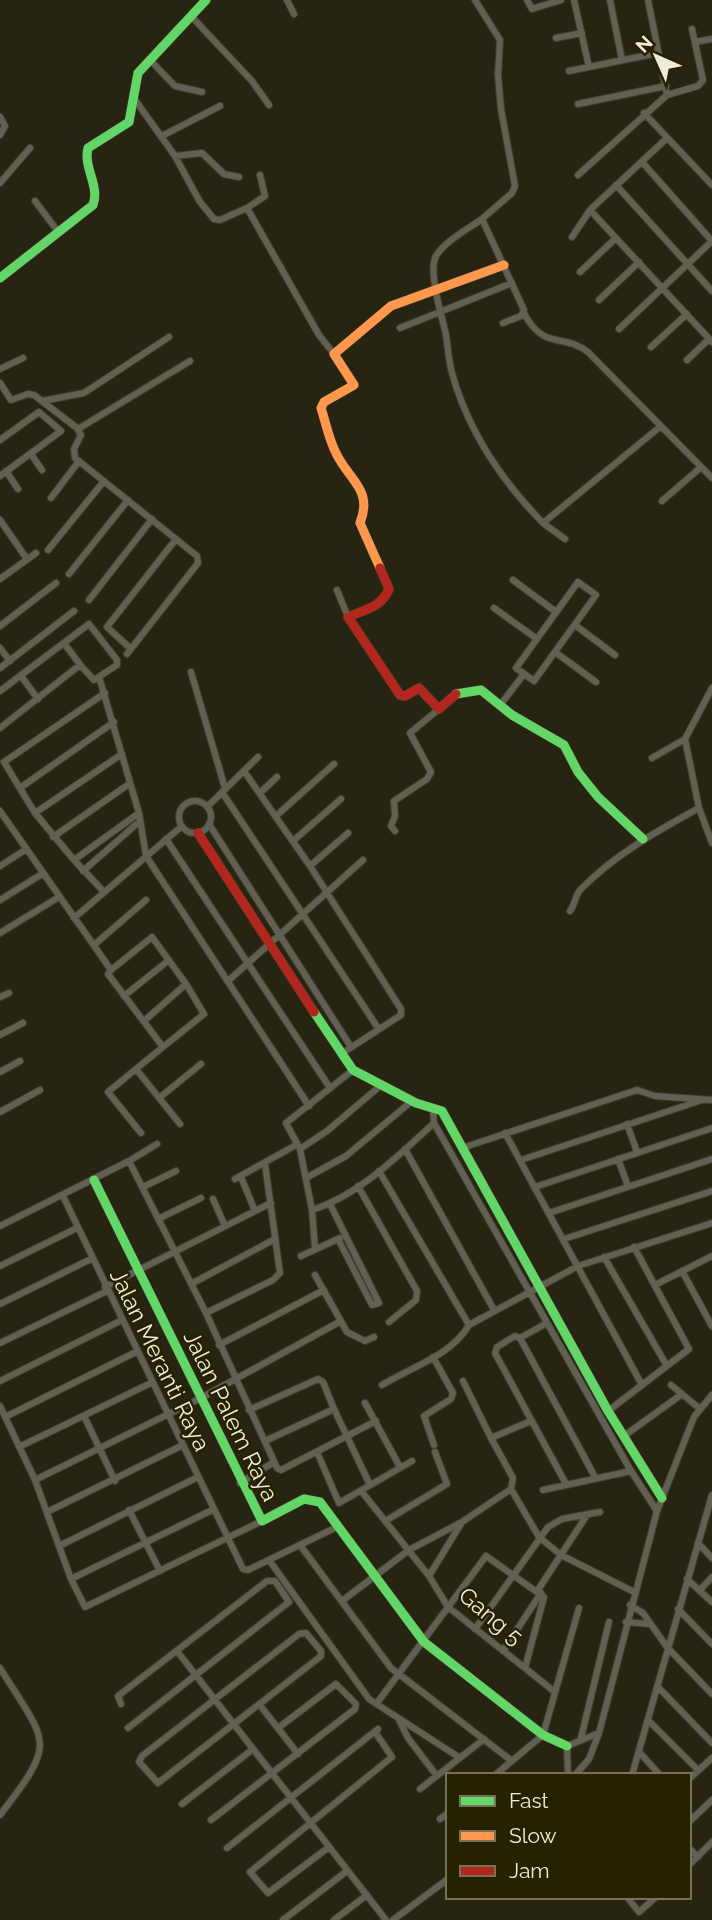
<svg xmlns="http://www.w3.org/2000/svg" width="712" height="1920" font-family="Raleway,sans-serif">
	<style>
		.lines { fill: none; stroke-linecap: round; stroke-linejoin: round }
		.street-casing { stroke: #403e31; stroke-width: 8 }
		.fast-casing { stroke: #403e31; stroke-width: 10 }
		.slow-casing { stroke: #403e31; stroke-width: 10 }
		.jam-casing { stroke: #403e31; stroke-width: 10 }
		.street { stroke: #626053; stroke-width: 6 }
		.fast { stroke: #63d668; stroke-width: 9 }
		.slow { stroke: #ff974d; stroke-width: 9 }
		.jam { stroke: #b3261e; stroke-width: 9 }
		.labels { text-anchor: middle; stroke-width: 5; stroke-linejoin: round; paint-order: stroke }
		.street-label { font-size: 23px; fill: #eeecd9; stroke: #252101 }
	</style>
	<rect width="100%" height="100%" fill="#272512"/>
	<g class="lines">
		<g class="street-casing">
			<path id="street" d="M287 0 294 14
				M475 0 500 40 498 75 501 109 515 186 512 193 482 219 524 310 521 316 503 323
				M527 0 532 9 561 0
				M574 0 589 67
				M610 0 622 60
				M191 16 252 81 269 105
				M556 38 582 33
				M695 42 712 39
				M150 60 175 86 202 92
				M569 71 658 53
				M667 95 698 86 703 80 692 29
				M133 97 175 156 200 202 214 219 220 220 247 208 319 335 334 354
				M578 104 666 86
				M644 113 712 185
				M0 117 5 126 0 135
				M162 136 220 106
				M667 138 590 210 712 342
				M175 156 202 153 224 174 239 177
				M578 175 667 95 648 0
				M0 183 30 148
				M616 185 712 291
				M35 201 59 233
				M247 208 265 196 260 175
				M482 219C468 229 445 241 436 256 428 271 441 314 445 330 448 344 448 359 452 373 468 431 501 480 543 523L661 426
				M572 237 590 210
				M580 272 616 238
				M599 300 639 262
				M524 313C544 352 565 332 589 353L712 478
				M400 328 512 283
				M619 329 712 241 642 162
				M651 347 687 314
				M687 360 709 339
				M0 369 23 358
				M0 383 11 400 28 394 34 395 77 428 81 435 74 449 75 458 197 556 198 563 127 654
				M42 401 84 393 169 337
				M78 429 190 361
				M0 440 39 412 61 431 0 476
				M31 454 42 470
				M6 471 18 489
				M51 498 79 461
				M662 501 701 467
				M0 520 27 559
				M543 523 565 539
				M48 550 104 481
				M69 574 128 500
				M0 579 36 553
				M513 580 556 612
				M578 582 596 595 534 681 516 668Z
				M337 590 348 617
				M89 600 152 519
				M494 608 537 639
				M575 625 615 655
				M0 626 56 583
				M64 643 81 666
				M0 648 10 661
				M131 649 107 627 176 539
				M555 652 596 682
				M0 668 74 611
				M191 672 225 788
				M21 676 38 699
				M99 677 139 813 146 856 309 1106
				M712 688 685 739 699 808 712 843
				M0 691 89 624 117 660V665L94 680 81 666 76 668 0 728
				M105 693 4 762 35 813 74 860 139 813
				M501 704 524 674
				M652 758 685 739
				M244 771 310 866 401 1009V1015L341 1054
				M20 788 114 722
				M222 792 378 1028
				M260 793 277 777
				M179 817a16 16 0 1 1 32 0a16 16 0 1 1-32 0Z
				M207 807 258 757
				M0 811 111 970 152 937 186 984 204 1014 163 1047 108 974 111 970
				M35 813 122 754
				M276 816 334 764
				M209 824 351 1047
				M395 831 391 826 395 816 394 801 427 779 431 772 410 733 439 709
				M53 837 129 784
				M166 839 330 1088
				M293 841 341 799
				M74 860 104 892
				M0 866 25 850
				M310 866 348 833
				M83 871 140 821
				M0 900 42 874
				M570 911C576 903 575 894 582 888 616 854 657 831 699 808
				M74 918 182 826
				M0 933 59 897
				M94 945 146 900
				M228 981 363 860
				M124 996 169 960
				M0 997 9 993
				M144 1021 186 984
				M0 1035 23 1023
				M163 1047 136 1069 180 1124
				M136 1069 108 1092 141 1133
				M0 1072 20 1061
				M159 1098 201 1064
				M433 1110 434 1123 631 1471 657 1511
				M0 1112 40 1090
				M627 1124 637 1152
				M505 1133 642 1385
				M157 1144 129 1161 206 1313 277 1468 281 1470 376 1421
				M462 1148 637 1090 655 1096 712 1100
				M300 1149 327 1131 380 1086
				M405 1149 494 1310
				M618 1159 628 1186
				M521 1160 699 1101
				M379 1171 469 1325 578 1266 712 1223
				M241 1177 255 1211
				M306 1178 346 1156 412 1101
				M235 1179 296 1145
				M358 1186 417 1291 416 1300 389 1322
				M143 1187 176 1171
				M535 1187 712 1128
				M63 1196 243 1569 248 1570 337 1527
				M213 1199 225 1226
				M330 1204 379 1303 372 1305 338 1239
				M312 1210C359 1195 398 1156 434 1123
				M549 1213 712 1159
				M158 1219 201 1198
				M0 1226 129 1161
				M564 1239 712 1191
				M315 1248 312 1210 300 1149 286 1123 353 1070
				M301 1256 340 1238
				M604 1257 667 1366
				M0 1266 77 1228
				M682 1271 712 1326
				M315 1275 347 1332 365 1341 374 1337
				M191 1284 275 1239
				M655 1285 712 1256
				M105 1287 271 1203
				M0 1304 91 1259
				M206 1313 273 1280 280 1273 265 1164
				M520 1338 547 1323
				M0 1343 107 1291
				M219 1345 324 1290
				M433 1357 453 1393 451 1399 424 1416 434 1445
				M0 1381 122 1320
				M463 1381 491 1438
				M382 1385C411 1367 451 1356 469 1325
				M671 1385 699 1408
				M365 1403 400 1467
				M0 1406 35 1480 71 1579 85 1607 262 1521
				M249 1410 318 1379 323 1382 334 1409
				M608 1411 689 1349 634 1247
				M84 1416 115 1481
				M5 1417 136 1352
				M531 1421 491 1438 513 1478 511 1489 539 1537 561 1555 634 1592
				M624 1436 682 1394
				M265 1441 334 1409 370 1485
				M19 1447 151 1383
				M317 1452 339 1503 412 1461
				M35 1480 201 1398 341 1321
				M240 1483 274 1462
				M566 1484 495 1353 497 1347 515 1336 520 1338 595 1477
				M543 1490 631 1471
				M362 1492 429 1576 448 1607 555 1692
				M129 1510 160 1571
				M47 1512 183 1445
				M387 1520 447 1484 435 1452
				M462 1522 511 1489
				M698 1543 712 1558
				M300 1545 391 1668 512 1761
				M59 1546 198 1477
				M269 1560 369 1699 460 1758
				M71 1579 212 1510
				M687 1579 712 1602
				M538 1590 587 1515
				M700 1590 712 1577
				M342 1601 409 1550 462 1522 429 1576
				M630 1605 643 1613 667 1647 712 1694
				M678 1609 712 1644
				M626 1622 650 1624
				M475 1629 548 1527 562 1519 600 1512
				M306 1633 321 1651V1656L158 1783 139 1762 142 1756 299 1634Z
				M177 1651 386 1920
				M503 1651 541 1593
				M0 1668C48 1745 58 1740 0 1815
				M658 1687 712 1743
				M377 1703 486 1556 544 1597 525 1668
				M121 1704 118 1696 267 1581H275L289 1602 128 1728
				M259 1704 298 1754
				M398 1718 408 1738 437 1776
				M648 1720 698 1770
				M581 1738 609 1622
				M639 1752 660 1775
				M495 1775 543 1735 579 1608
				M568 1775 567 1746 599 1733
				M575 1775 589 1759 599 1733 657 1511 694 1417 712 1395
				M632 1775 712 1495
				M689 1779 712 1758
				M420 1789 484 1739
				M182 1804 253 1749
				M440 1819 448 1813
				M211 1820 355 1709 356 1704 336 1684 278 1728
				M689 1822 712 1800
				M329 1847 268 1893 250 1872 392 1757 375 1732
				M227 1848 378 1729
				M689 1848 698 1857
				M689 1865 712 1842
				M627 1897 639 1912 656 1897
				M283 1920 347 1871
				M334 1920 367 1895
				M393 1920 448 1879"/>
		</g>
		<g class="fast-casing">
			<path id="fast" d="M0 278 93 205C100 185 83 168 88 148L129 122 138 73 206 0
				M456 694 481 690 512 715 564 745 578 772 598 797 643 839
				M314 1012 353 1070 416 1103 442 1111 608 1411 662 1498
				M94 1180 262 1521 304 1499 320 1502 424 1642 543 1735 567 1746"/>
		</g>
		<g class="slow-casing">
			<path id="slow" d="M380 568 360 523C373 490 350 481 337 455 329 441 326 423 321 408L324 402 354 385 334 354 391 306 504 265"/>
		</g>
		<g class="jam-casing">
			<path id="jam" d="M380 568 389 589C382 607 364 610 348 617L400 695 405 696 419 688 439 709 456 694
				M198 833 314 1012"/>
		</g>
		<use href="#street" class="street"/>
		<use href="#fast" class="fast"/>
		<use href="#slow" class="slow"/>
		<use href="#jam" class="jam"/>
	</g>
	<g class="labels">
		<g class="street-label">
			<text transform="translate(160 1360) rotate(64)" y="8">Jalan Meranti Raya</text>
			<text transform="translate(231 1416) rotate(64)" y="8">Jalan Palem Raya</text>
			<text transform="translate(491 1616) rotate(40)" y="8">Gang 5</text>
		</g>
	</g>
	<rect x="446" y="1773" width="245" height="126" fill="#252101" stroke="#757257" stroke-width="2"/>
	<rect x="460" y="1796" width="35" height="10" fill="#63d668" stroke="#757257" stroke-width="2"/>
	<text x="509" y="1808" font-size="21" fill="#eeecd9">Fast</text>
	<rect x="460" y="1831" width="35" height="10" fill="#ff974d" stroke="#757257" stroke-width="2"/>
	<text x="509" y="1843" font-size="21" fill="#eeecd9">Slow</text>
	<rect x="460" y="1866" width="35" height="10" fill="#b3261e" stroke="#757257" stroke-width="2"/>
	<text x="509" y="1878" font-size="21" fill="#eeecd9">Jam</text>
	<g transform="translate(656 56) rotate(315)" stroke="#252101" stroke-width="5" paint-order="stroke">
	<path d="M0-5L12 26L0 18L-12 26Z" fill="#eeecd9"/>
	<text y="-10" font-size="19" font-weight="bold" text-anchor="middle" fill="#eeecd9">N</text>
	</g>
</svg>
